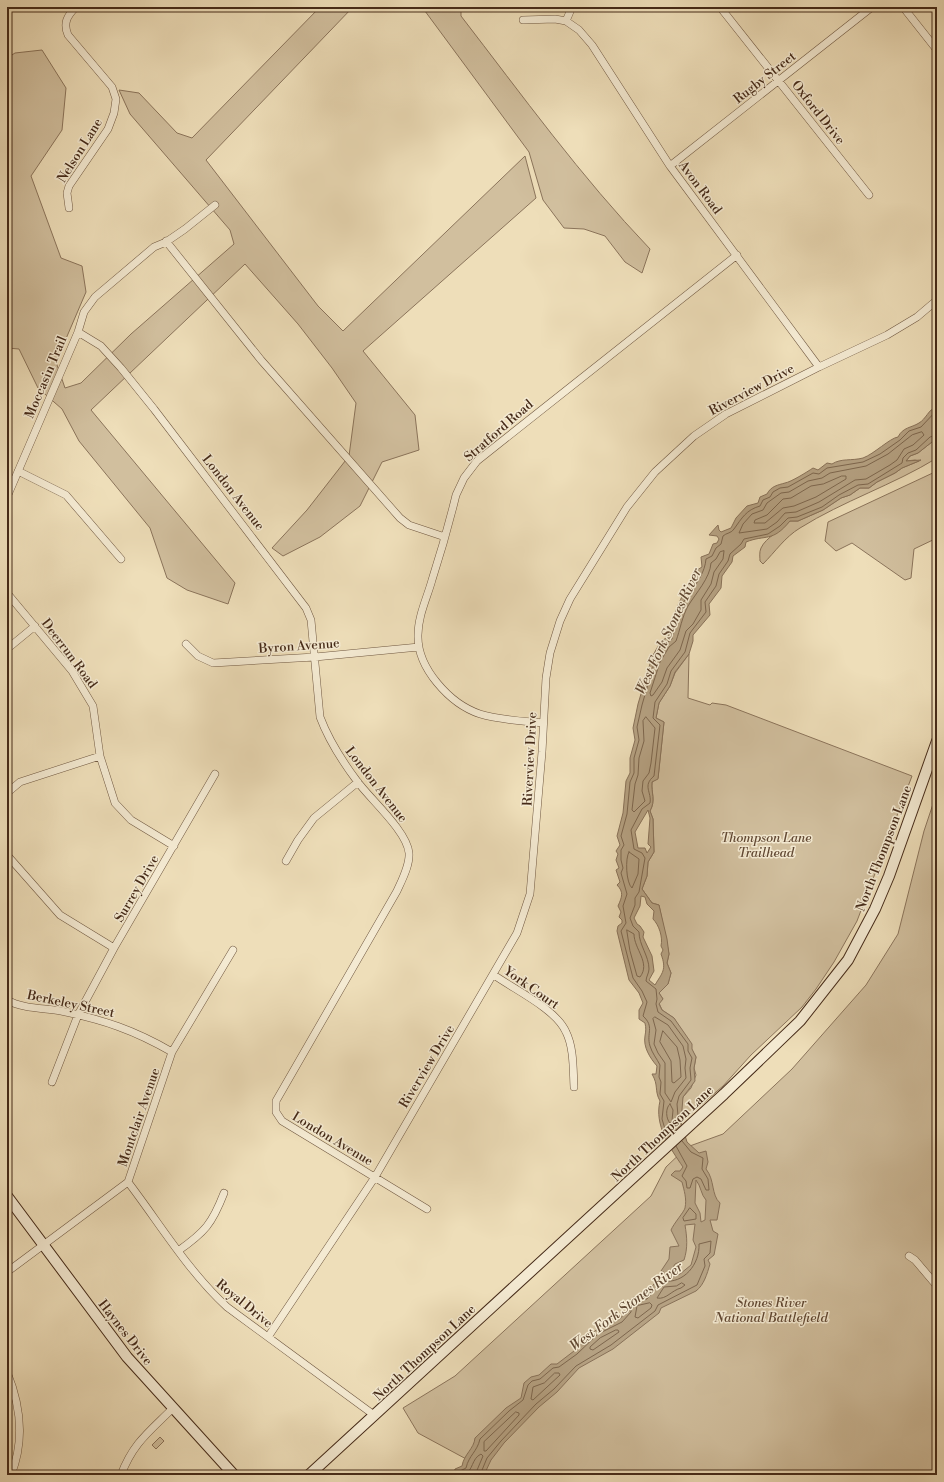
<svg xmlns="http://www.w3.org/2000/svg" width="944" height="1482" font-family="'Libre Bodoni',serif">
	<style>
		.green { fill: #d1bf9e; stroke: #8b745b }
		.water { fill: #b5a182; stroke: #887158; fill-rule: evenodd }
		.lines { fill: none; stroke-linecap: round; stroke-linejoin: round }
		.shore { stroke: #7d664d; stroke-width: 1 }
		.street-casing { stroke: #6f5740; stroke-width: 8 }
		.secondary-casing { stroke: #452a18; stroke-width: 12 }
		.street { stroke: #f4ead2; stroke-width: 7 }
		.secondary { stroke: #f4ead2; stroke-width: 10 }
		.labels { text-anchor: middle; stroke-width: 3; stroke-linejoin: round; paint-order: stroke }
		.street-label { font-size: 13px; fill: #452a18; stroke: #f4ead2 }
		.park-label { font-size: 13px; font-style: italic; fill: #614833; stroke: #f4ead2 }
		.water-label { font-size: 14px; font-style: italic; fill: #614832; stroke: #f4ead2 }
	</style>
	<rect width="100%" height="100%" fill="#eedeb9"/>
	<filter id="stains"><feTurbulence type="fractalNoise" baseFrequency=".005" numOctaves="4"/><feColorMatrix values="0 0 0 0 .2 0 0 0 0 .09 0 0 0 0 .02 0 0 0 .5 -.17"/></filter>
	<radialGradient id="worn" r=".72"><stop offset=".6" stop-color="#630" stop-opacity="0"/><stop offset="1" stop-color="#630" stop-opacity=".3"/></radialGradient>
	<path class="green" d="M320 7H353L206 160 318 306 343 331 525 156 536 198 363 351 415 415 419 450 382 462 360 506 320 537 283 556 272 548 307 510 349 456 356 403 332 368 298 324 245 264 91 410 235 583 228 604 187 590 167 578 150 528 79 441 62 409 38 388 19 349 7 348V58L15 53 42 50 66 88 62 130 31 176 61 258 82 266 86 292 56 362 65 388 81 383 131 334 234 244 230 230 130 114 119 90 139 93 177 133 192 138Z
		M422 7H461V16C522 95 581 177 650 249L642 273 625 262 605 236 584 229 564 228 543 200 529 152Z
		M937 438V458C893 485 843 501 800 528 785 537 775 552 763 564L760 561C760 558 759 552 761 548 766 537 782 530 790 521H798L823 510 841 498 850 495 860 488H869L877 482 895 473 902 468 919 461 915 460 906 461 910 456 918 453Z
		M937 471V538L914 549 911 578 905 580 852 543 836 551 825 541 828 522Z
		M689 654 688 698 710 705 712 703 726 705 912 776 857 921 834 962 816 989 802 1007 751 1055 723 1086 681 1122V1104L683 1097 691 1088 696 1075 694 1068 696 1057 674 1018 662 1010 659 1003 663 999 659 993 668 984 671 973 667 963 669 954 659 905 652 903 642 889 647 876 648 862 654 852 653 819 650 811C656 800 651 793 652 782L658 778 664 722 656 718 659 703 670 686 675 673Z
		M937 792V1475H481V1467L418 1433 403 1408 455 1376 651 1196 666 1167 687 1147 723 1134 792 1069 866 985 898 934 924 831Z
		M160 1437 164 1441 156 1449 152 1445Z"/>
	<path class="water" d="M937 406V438L918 453 910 456 906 461 921 460 919 461 902 468 895 473 877 482 869 488H860L850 495 841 498 823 510 798 521H790C772 543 766 534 746 542L745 547 733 556 732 562 722 576 721 588 709 604 710 615 693 635V641L689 654 675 672 670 686 659 703 656 718 664 722 658 779 652 782C651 793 656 800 650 811L653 819 654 852 648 862 647 876 642 889 652 903 659 905 667 939 669 954 667 963 671 973 668 984 659 993 663 999 659 1004 662 1010 674 1018 692 1044V1049L696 1057 694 1068 695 1081 683 1097 681 1122 687 1142 699 1153 706 1151 708 1162 706 1169C715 1180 711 1195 720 1203L717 1220H710L713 1231 718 1234 714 1255 708 1260 710 1264C707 1274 704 1285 696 1291L661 1308 659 1313 613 1349 579 1368 557 1392 539 1407 504 1443 491 1460 484 1475H453L455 1469 462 1466C464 1454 474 1449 475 1438L506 1408 521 1398 524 1383 531 1377 539 1375 551 1364H557L574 1351 596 1330 620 1319 627 1310 626 1305C631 1298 636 1294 644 1296L664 1272 661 1271 669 1259 670 1247 679 1246 671 1230C674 1223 684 1212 685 1208 687 1199 684 1190 682 1182L671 1175 675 1171H680L683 1167C670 1148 654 1125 660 1101 654 1090 659 1086 652 1074H656L657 1066C650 1058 643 1047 645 1036 646 1030 646 1028 645 1023L639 1019V1010L643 1003 639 993 629 980 617 931 618 926 622 923V920L619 917 621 912 618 906C622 897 624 892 617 885L620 882 616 870 619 868 616 860 618 854 616 851 620 845 617 836 623 813 626 781 630 773V758L635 740 633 728 638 704 652 657 661 641 668 637C667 632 681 596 685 591 690 585 696 579 697 570L702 567 701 557 709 554 713 544 717 543 719 539 717 536 709 535 718 525 719 530 721 532 731 528 736 518 747 506 758 503 760 497 767 494C771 486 778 485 785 483 791 482 807 472 813 468L818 470 827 463 832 464C841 458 852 461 863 458 874 454 890 438 898 437 903 427 911 428 919 423 926 419 928 410 937 406ZM648 810 650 818 648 844 651 847 647 853 645 848H638L635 832ZM641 896 645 897 647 904 654 911 653 919C659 925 663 937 661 946L663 950 661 954C667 970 662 973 655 985L649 980 654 971 652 956 643 937 644 932 640 926 637 924 634 918 640 906ZM696 1180C701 1186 701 1195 706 1200L705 1220 701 1222 700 1213 695 1203ZM695 1224 693 1240 696 1247 691 1265 680 1274 667 1278 675 1264 684 1260C688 1248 687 1237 685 1225Z"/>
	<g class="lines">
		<path class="shore" d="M922 432 924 435 913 445 904 449 897 460 890 465 866 479 855 480 819 502 796 512 785 513 777 522 767 529 739 533 743 524 752 514 763 510 767 503 781 493 789 492 808 481 822 478 830 473 866 466 888 454 912 435Z
			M842 476H846V479L816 497 794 506 783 508 765 523H754L755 520 767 515 783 499 791 498 811 486 823 484Z
			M724 551 723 559 714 572 711 584 701 600V610L693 624 686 631 680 650 667 668 662 682 653 695 651 696 650 693 660 662 669 647 676 641C680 630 682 617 688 606 696 593 710 578 711 563L716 559 720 552Z
			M646 717 655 728 651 763 649 773 643 781 642 791 645 801 634 812 632 810 635 784 638 775 639 758 644 741 643 721Z
			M629 852 639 859 638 874 632 888C626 883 625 858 629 852Z
			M627 930 634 934C634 949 651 963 640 977L637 976 630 951Z
			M655 1017 668 1025 683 1046 686 1059 685 1068 686 1078 675 1092 671 1102 665 1093V1063L658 1053 654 1044 656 1030 653 1019Z
			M663 1031 677 1047 680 1060 681 1077 674 1083 672 1082 671 1061 660 1042Z
			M670 1104 673 1110 672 1121 670 1123C666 1119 665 1108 670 1104Z
			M679 1128 677 1104 679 1096 691 1080 690 1068 692 1058 688 1051V1044L671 1021 658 1012 656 1004 657 999 656 989 646 981C646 977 649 973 649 969 649 956 639 945 639 932L633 926 630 918 635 905V898L639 892 645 858 642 853 634 849 631 830 642 809 650 803C652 792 642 786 654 776L660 725 653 718 655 702 667 684 671 671 685 652 690 633 706 612 705 602 716 586 719 574 728 561 730 554 741 544 744 539 768 534 780 526 788 518 797 517 822 507 839 495 858 485 868 484 902 463 903 458 908 453 916 450 930 437 937 435
			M670 1135 665 1129 662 1119 664 1101 660 1094 661 1082 659 1077 660 1065C657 1059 652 1053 650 1046 646 1033 655 1027 643 1016L647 1002 642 991 633 978 621 931 626 923 623 906 627 894 621 873 623 868 621 860V850L624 845 621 836 627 814 630 782 634 773V758L639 740 637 727 642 705 655 660 665 644 672 639C674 625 680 605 689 594 697 583 705 572 706 559L712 556 716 548 721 544 723 536C726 533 732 533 734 529 742 518 746 510 760 506L763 500 770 497 773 492 780 488 788 487 813 473 819 474 827 468 863 462 880 454 900 440 909 431 921 427 937 410
			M676 1146 687 1166 682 1176 686 1181 687 1188H690L693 1179 697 1177 701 1179 706 1190H709L708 1179 702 1169 703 1158 691 1152 682 1141
			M690 1208 696 1214V1219L684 1221 683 1218Z
			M682 1283 685 1285 681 1288C672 1290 666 1300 657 1298L664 1287 676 1286Z
			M650 1303 652 1305 651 1308 638 1318 635 1317 637 1306Z
			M616 1330H618L619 1332 593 1350 590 1349V1347L600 1338Z
			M555 1373H559L560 1375 533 1400 531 1399 533 1387 544 1383Z
			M516 1412 519 1413V1415L486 1451H484V1442Z
			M457 1475 458 1472 466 1468C469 1455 477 1452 480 1439L509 1411 523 1400 528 1385 532 1381 540 1379 553 1368 559 1367 577 1354 598 1334 622 1322 631 1312V1306L633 1302 647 1299 663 1281C684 1284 700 1264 699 1244L711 1241 710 1253 704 1259 705 1266 697 1285 658 1305 655 1311 611 1345 576 1366 554 1389 536 1404 501 1441 487 1458 480 1475
			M464 1475C474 1470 471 1459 481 1454L483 1456 475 1475"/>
		<g class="street-casing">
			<path id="street" d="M572 7 566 21 579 30 592 45 670 166 819 367
				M720 7 869 195
				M903 7 937 50
				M523 20 555 19 566 21
				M670 166 872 7
				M69 208 67 193 69 186 108 129 114 113 116 99 112 87 68 35C63 23 67 16 76 7
				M166 241 261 360 400 518 409 525 445 537
				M78 332 101 346 121 368 154 409 306 608 311 620 320 717C329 741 342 761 357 781 370 799 407 831 409 853 410 865 402 880 397 891L276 1101V1112L282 1121 427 1209
				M18 471 66 495 121 559
				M7 497 78 332 84 312 95 297 154 247 166 242 185 229 215 205
				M7 593 72 671 93 706 100 756 115 803 131 820 174 846
				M186 644 198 656 213 663 315 657 419 647
				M7 649 35 626
				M543 723C522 721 500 720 480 714 450 704 417 668 418 635 418 616 427 598 432 580 441 552 449 524 456 495L464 478 477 461 737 255
				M7 793 20 782 100 756
				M7 855 60 915 114 948
				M286 861 298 840 314 818 358 782
				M494 975C515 990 556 1009 566 1032 574 1048 573 1070 574 1087
				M7 1000C23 1009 44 1008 61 1011 104 1020 134 1030 172 1052
				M52 1082 78 1015 114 948 215 774
				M128 1182C160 1224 188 1271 227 1307L374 1415
				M178 1251C205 1232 212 1224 224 1193
				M909 1256 915 1260 937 1286
				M7 1272 128 1182 172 1052 233 950
				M268 1337 375 1177 517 933 530 894 542 752 546 678 550 653 560 621 570 599 627 507 655 472 694 436 726 414 819 367 887 335 917 317 937 300
				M7 1372C21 1406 25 1440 11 1475
				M121 1475C133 1443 149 1432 173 1408"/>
		</g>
		<g class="secondary-casing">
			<path id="secondary" d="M7 1196 127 1357 234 1475
				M309 1475 724 1094 800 1021 848 960 875 909 889 876 937 741"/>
		</g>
		<use href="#street" class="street"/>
		<use href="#secondary" class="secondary"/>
	</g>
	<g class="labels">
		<g class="street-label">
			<text transform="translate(764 77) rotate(-38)" y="5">Rugby Street</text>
			<text transform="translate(819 112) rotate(52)" y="5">Oxford Drive</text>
			<text transform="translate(79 150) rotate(-58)" y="5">Nelson Lane</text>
			<text transform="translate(701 187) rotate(53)" y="5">Avon Road</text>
			<text transform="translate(45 377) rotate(-67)" y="5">Moccasin Trail</text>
			<text transform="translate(751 389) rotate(-28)" y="5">Riverview Drive</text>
			<text transform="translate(498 430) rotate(-41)" y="5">Stratford Road</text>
			<text transform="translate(234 492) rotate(52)" y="5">London Avenue</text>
			<text transform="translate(299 645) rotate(-4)" y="5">Byron Avenue</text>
			<text transform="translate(70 653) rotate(53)" y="5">Deerrun Road</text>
			<text transform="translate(529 759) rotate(-87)" y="5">Riverview Drive</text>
			<text transform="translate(377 784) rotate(52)" y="5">London Avenue</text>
			<text transform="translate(883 848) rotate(-69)" y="5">North Thompson Lane</text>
			<text transform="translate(136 888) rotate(-60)" y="5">Surrey Drive</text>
			<text transform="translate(532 987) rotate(35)" y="5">York Court</text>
			<text transform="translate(71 1003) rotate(12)" y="5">Berkeley Street</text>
			<text transform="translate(426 1066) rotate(-59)" y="5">Riverview Drive</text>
			<text transform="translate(138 1117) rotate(-71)" y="5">Montclair Avenue</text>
			<text transform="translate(662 1133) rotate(-43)" y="5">North Thompson Lane</text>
			<text transform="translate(333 1138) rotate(31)" y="5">London Avenue</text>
			<text transform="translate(245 1303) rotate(39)" y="5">Royal Drive</text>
			<text transform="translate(126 1332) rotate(52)" y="5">Haynes Drive</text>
			<text transform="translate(424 1352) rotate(-43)" y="5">North Thompson Lane</text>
		</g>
		<g class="park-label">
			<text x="766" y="842">Thompson Lane<tspan x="766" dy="15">Trailhead</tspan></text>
			<text x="771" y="1307">Stones River<tspan x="771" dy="15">National Battlefield</tspan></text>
		</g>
		<g class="water-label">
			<text transform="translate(668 631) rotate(-65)" y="5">West Fork Stones River</text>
			<text transform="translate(626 1306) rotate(-37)" y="5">West Fork Stones River</text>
		</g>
	</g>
	<rect width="944" height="1482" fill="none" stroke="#eedeb9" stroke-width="24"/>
	<rect x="8" y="8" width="928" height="1466" fill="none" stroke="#452a18" stroke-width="2"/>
	<rect x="12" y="12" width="920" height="1458" fill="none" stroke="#452a18"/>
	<rect width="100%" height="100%" filter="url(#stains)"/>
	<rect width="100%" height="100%" fill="url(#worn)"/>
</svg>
